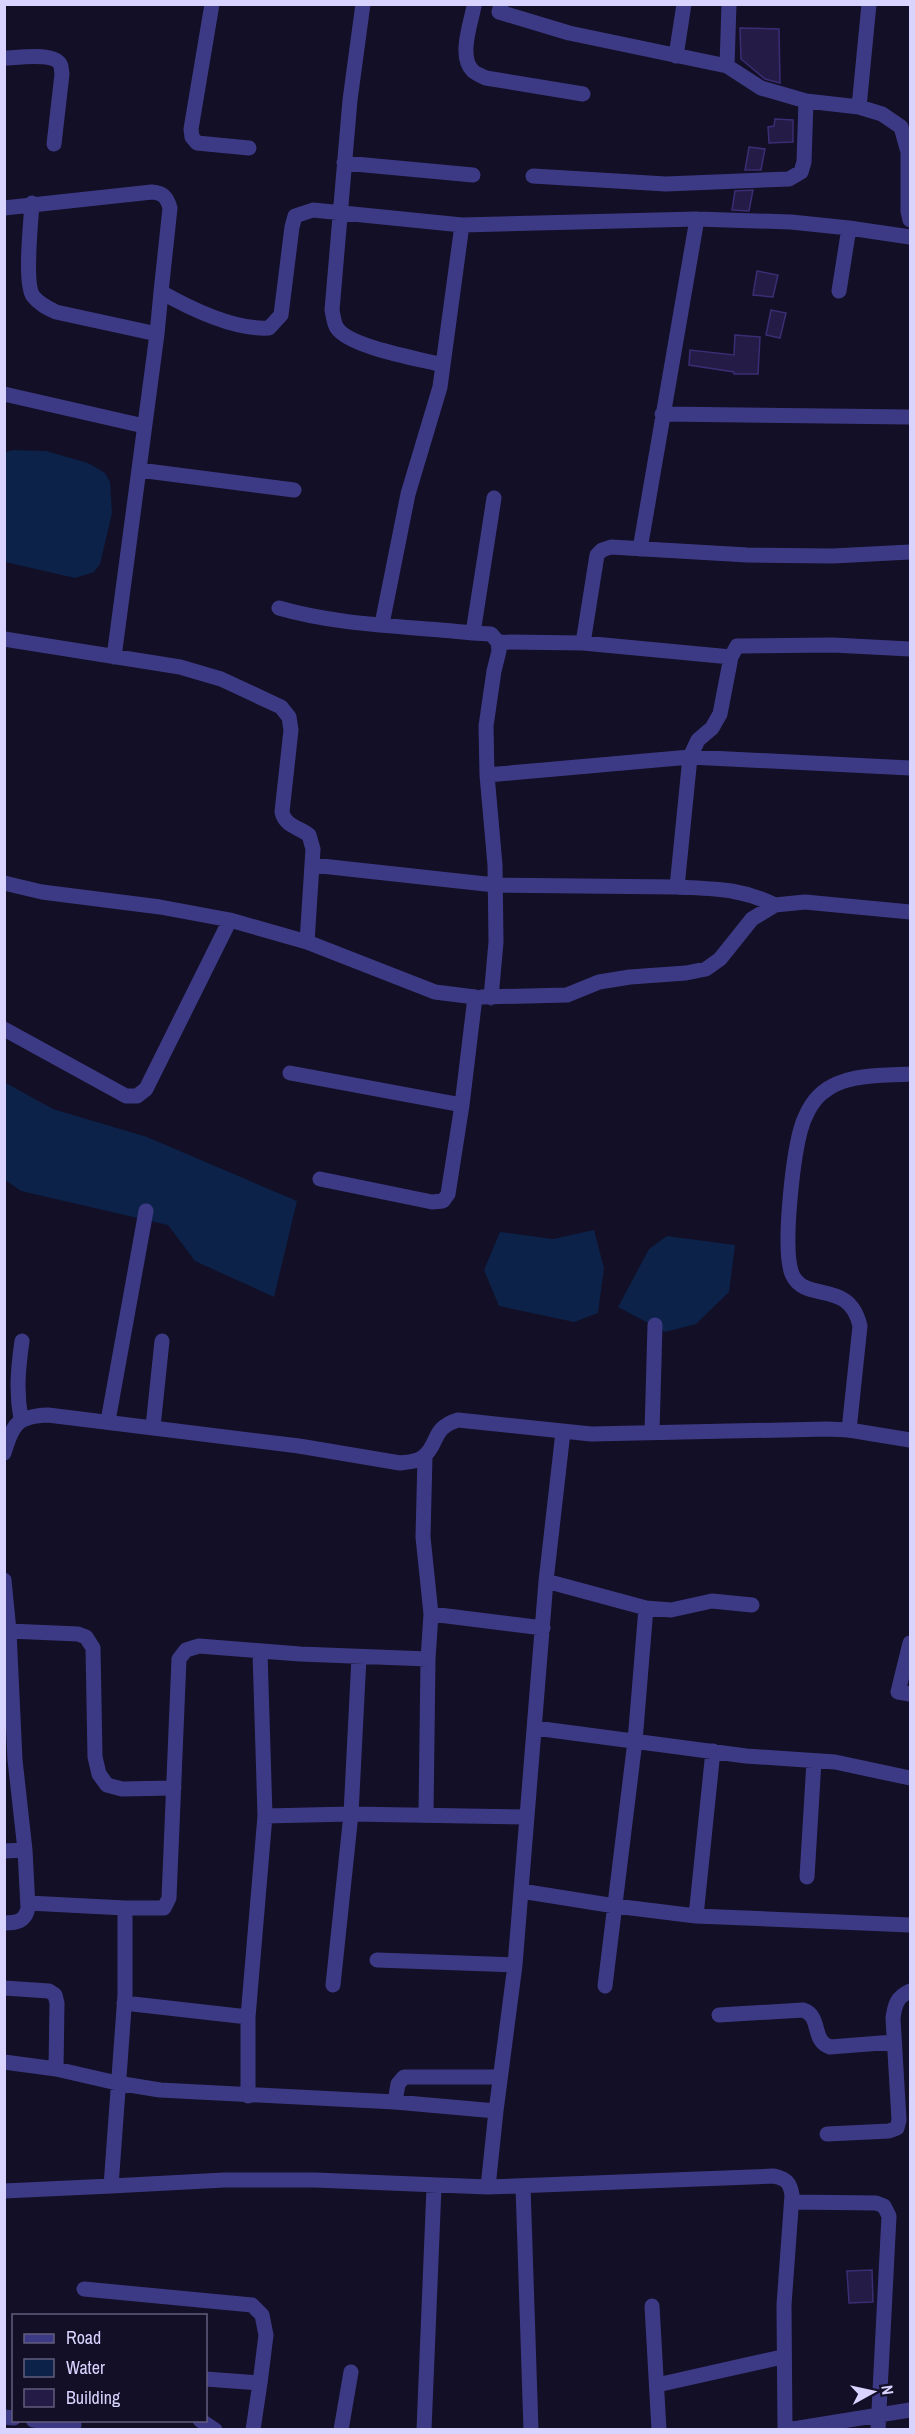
<svg xmlns="http://www.w3.org/2000/svg" width="915" height="2434" font-family="'Archivo Narrow',sans-serif">
	<style>
		.water { fill: #0c2248 }
		.building { fill: #241b47; stroke: #3b2d73; stroke-width: 1.5 }
		.lines { fill: none; stroke-linecap: round; stroke-linejoin: round }
		.minor { stroke: #3d3a85; stroke-width: 15 }
		.tertiary { stroke: #3d3a85; stroke-width: 15 }
	</style>
	<rect width="100%" height="100%" fill="#130f26"/>
	<path class="water" d="M13 450 46 451 88 463 105 473 110 482 112 513 100 564 94 572 75 578 5 562V452Z
		M4 1082 53 1109 147 1137 297 1201 274 1297 195 1261 168 1225 21 1191 5 1180Z
		M594 1230 604 1268 598 1313 574 1322 499 1306 484 1270 500 1232 553 1239Z
		M667 1236 735 1245 729 1292 696 1324 665 1332 618 1307 649 1249Z"/>
	<path class="building" d="M740 28 779 29 780 83 765 79 741 59Z
		M775 119 793 120V142L769 143 768 127 774 126Z
		M749 147 765 149 761 170H745Z
		M753 190 749 211 732 210 735 191Z
		M757 271 778 275 773 297 753 295Z
		M771 310 786 313 780 338 766 335Z
		M735 335 760 337 758 374H734V372L689 365 690 350 734 355Z
		M872 2270 873 2302 849 2303 847 2271Z"/>
	<g class="lines">
		<path class="minor" d="M212 4 191 129 192 137 197 143 249 148
			M363 4 350 100 332 310C333 315 334 324 337 328 349 347 420 359 443 365
			M501 4 499 12 569 33 727 66 761 88 806 101 859 107 882 114 901 127 908 152V211L910 220
			M474 6C471 23 458 57 473 71 476 74 482 76 486 78L583 94
			M676 56 684 4
			M4 58C17 58 53 52 60 64 62 67 61 70 62 74L54 144
			M727 66 729 4
			M859 107 869 4
			M344 163 473 175
			M533 176 666 184 789 179 801 172 804 162 806 101
			M32 203C31 222 24 283 33 296 39 304 48 308 56 312L157 334 161 292
			M4 208 152 192C163 193 167 197 170 208L161 292C191 309 235 330 269 328L281 315 292 227 295 216 313 210 462 225 697 219 791 222 849 228 839 291
			M849 228 910 237
			M4 394 144 426
			M662 414 910 417
			M139 470 294 490
			M640 549 697 219
			M279 608C341 626 408 626 473 633
			M382 624 408 494 440 387 462 225
			M4 639 180 667 221 679 281 707 289 717 291 730 282 812C285 826 298 827 309 835L313 849 307 942
			M498 642 583 643 731 657
			M583 643 597 555 602 550 611 547 747 555 833 556 910 552
			M114 657 157 334
			M487 775 690 757 910 768
			M312 865 495 885 677 887 690 757 698 740 712 728 720 714 731 657 737 646 833 645 910 649
			M4 883 42 892 160 907 230 920 146 1089 137 1096H126L4 1029
			M677 887C715 889 740 888 775 905
			M230 920 307 942 435 992 475 997 462 1105 290 1073
			M482 997 567 995 599 982 630 977 686 973 706 969 720 959 752 919 775 905 805 902 910 912
			M491 998 496 942 495 865 487 775 486 726 494 671 499 651 498 642 491 634 473 633 494 498
			M320 1179 432 1202 443 1201 448 1194 462 1105
			M21 1419C16 1392 18 1369 22 1341
			M108 1421 146 1211
			M153 1427 162 1341
			M849 1430 860 1326C849 1278 805 1304 792 1274 782 1249 793 1160 800 1132 803 1119 811 1102 822 1093 845 1073 882 1076 910 1074
			M652 1432 655 1325
			M4 1580 9 1631 15 1760 25 1850 4 1851
			M546 1581 646 1608 671 1610 712 1601 752 1605
			M431 1614 543 1628
			M9 1631 78 1634 86 1637 93 1648 95 1757 99 1774 107 1785 122 1789 174 1788
			M910 1643 898 1692 910 1694
			M535 1728 746 1756 835 1762 910 1778
			M713 1751 696 1916 910 1925
			M426 1814 428 1659
			M265 1816 351 1814 527 1817
			M807 1877 814 1761
			M521 1891 615 1906 696 1916
			M28 1903 125 1908
			M4 1923C18 1923 25 1921 28 1908L25 1850
			M377 1960 515 1965
			M333 1985 351 1814 359 1657
			M605 1986 635 1741 646 1608
			M4 1988 49 1991 55 1995 57 2003 56 2069
			M124 2003 248 2017 265 1816 260 1652
			M719 2015 803 2010C822 2016 811 2041 830 2047L894 2042
			M4 2062 56 2069 117 2083 160 2090 395 2102 496 2111 515 1965 546 1581 563 1432
			M248 2096V2017
			M395 2102 398 2084 404 2077H500
			M496 2111 488 2187 774 2176C786 2179 790 2182 792 2195L784 2305 785 2430
			M827 2134 889 2131 897 2128 899 2120 893 2018C895 2004 897 1997 910 1991
			M111 2186 224 2180H315L488 2187
			M523 2186 531 2430
			M4 2191 111 2186 125 1995V1908H164L169 1898 179 1659 186 1650 199 1646 300 1654 428 1659 431 1614 423 1537 425 1456
			M792 2202 876 2203 884 2206 889 2216 878 2430
			M84 2289 252 2305 262 2315 266 2335 260 2383 206 2379
			M652 2306 659 2430
			M657 2385 782 2357
			M4 2417 14 2418
			M33 2420 74 2425
			M200 2420 215 2430
			M253 2430 260 2383
			M341 2430 351 2372
			M424 2430 434 2187
			M787 2430 910 2410"/>
		<path class="tertiary" d="M4 1453C13 1425 16 1416 48 1415L299 1446 400 1463C408 1462 417 1462 423 1457 439 1445 431 1428 458 1420L591 1434 827 1429 849 1430 910 1440"/>
	</g>
	<rect width="915" height="2434" fill="none" stroke="#d9d4ff" stroke-width="12"/>
	<rect x="12" y="2314" width="195" height="108" fill="#130f26" stroke="#625e7d" stroke-width="1.5"/>
	<rect x="24" y="2334" width="30" height="9" fill="#3d3a85" stroke="#625e7d" stroke-width="1.5"/>
	<text x="66" y="2344" font-size="18" fill="#d9d4ff">Road</text>
	<rect x="24" y="2359" width="30" height="18" fill="#0c2248" stroke="#625e7d" stroke-width="1.5"/>
	<text x="66" y="2374" font-size="18" fill="#d9d4ff">Water</text>
	<rect x="24" y="2389" width="30" height="18" fill="#241b47" stroke="#625e7d" stroke-width="1.5"/>
	<text x="66" y="2404" font-size="18" fill="#d9d4ff">Building</text>
	<g transform="translate(873 2392) rotate(82)" stroke="#130f26" stroke-width="4.5" paint-order="stroke">
	<path d="M0-4.5L10 22L0 15L-10 22Z" fill="#d9d4ff"/>
	<text y="-9" font-size="16" font-weight="bold" text-anchor="middle" fill="#d9d4ff">N</text>
	</g>
</svg>
